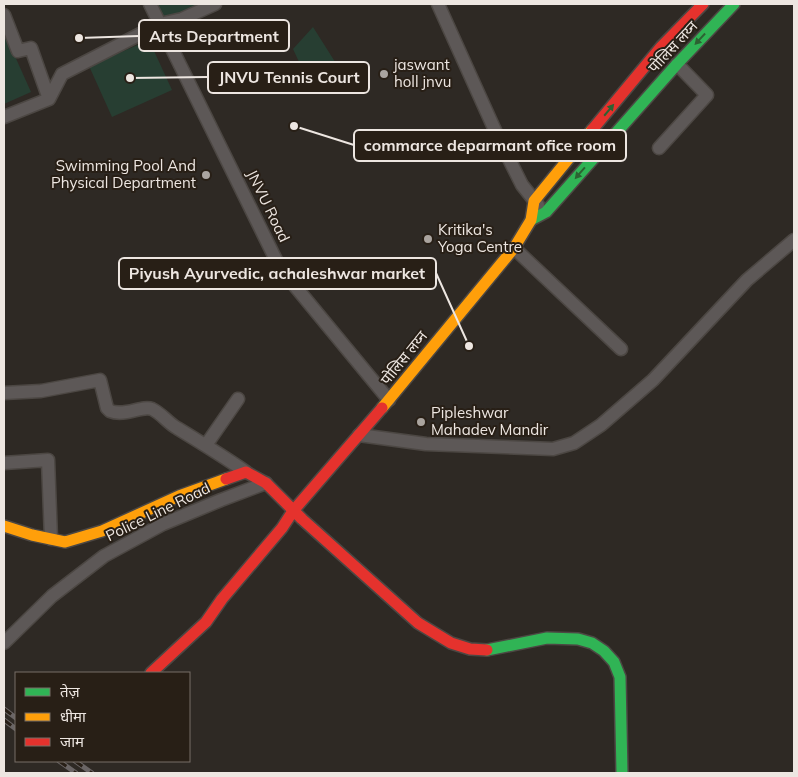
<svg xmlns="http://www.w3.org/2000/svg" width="798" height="777" font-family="Mulish,'Noto Sans Devanagari',sans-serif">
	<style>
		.green { fill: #273e32 }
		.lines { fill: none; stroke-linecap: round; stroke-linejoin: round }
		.street-casing { stroke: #4c4743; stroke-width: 15 }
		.fast-casing { stroke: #4c4743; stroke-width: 14 }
		.slow-casing { stroke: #4c4743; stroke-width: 14 }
		.jam-casing { stroke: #4c4743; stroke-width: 14 }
		.street { stroke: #5d5857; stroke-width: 12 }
		.fast { stroke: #30b455; stroke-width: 11 }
		.slow { stroke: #ff9f0a; stroke-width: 11 }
		.jam { stroke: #e5322d; stroke-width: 11 }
		.rail-casing { stroke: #6a6565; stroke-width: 5 }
		.rail { stroke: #281f16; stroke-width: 3; stroke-dasharray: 9; stroke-linecap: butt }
		.oneway { fill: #2c6232 }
		.poi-dot { fill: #aaa49f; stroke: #281f16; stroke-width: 2 }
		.labels { text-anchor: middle; stroke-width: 4; stroke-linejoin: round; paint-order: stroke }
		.street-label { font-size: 15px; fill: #ede6e1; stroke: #281f16 }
		.poi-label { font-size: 15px; fill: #ede6e1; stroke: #281f16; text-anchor: start }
		.leader { fill: none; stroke: #ede6e1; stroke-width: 2 }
		.callout-dot { fill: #ede6e1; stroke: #281f16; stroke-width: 2 }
		.callout { fill: #281f16; stroke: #ede6e1; stroke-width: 2 }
		.callout-label { font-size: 16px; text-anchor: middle; font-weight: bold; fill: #ede6e1 }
	</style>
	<rect width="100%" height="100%" fill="#2e2924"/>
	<path class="green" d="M150 4H208L165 23Z
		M313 27 344 76 313 92 293 49Z
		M5 34 31 92 4 104V35Z
		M149 40 172 90 112 117 89 66Z"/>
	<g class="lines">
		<g class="street-casing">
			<path id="street" d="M150 4 280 268 389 400
				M438 4 498 137 522 185 538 205
				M4 15 18 51 31 48 49 99
				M4 117 49 99 62 74 160 24 182 19 215 4
				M659 148 707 95 677 64
				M514 248 621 349
				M4 393 41 391 100 380 107 408 110 411C125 417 142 405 152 409 161 413 168 423 177 428 200 442 223 456 246 472
				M359 435 426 444 553 449 574 443 601 425 653 380 747 280 794 240
				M206 445 238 399
				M4 463 48 460 51 539
				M4 643 52 596 104 556 163 524 221 500 266 483"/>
		</g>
		<g class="fast-casing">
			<path id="fast" d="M531 220 546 212 677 64 734 4
				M487 650 547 638 578 639 592 643 604 651 614 662 620 677 622 773"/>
		</g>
		<g class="slow-casing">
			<path id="slow" d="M382 408 514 248 531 220 534 201 592 130
				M4 526 32 535 65 542 102 531 179 496 226 479"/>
		</g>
		<g class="jam-casing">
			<path id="jam" d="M592 130 661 47 703 4
				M226 479 246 472 266 483 302 519 418 623 451 643 470 649 487 650
				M151 673 206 622 222 599 282 528 293 511 382 408"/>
		</g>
		<use href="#street" class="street"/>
		<use href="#fast" class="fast"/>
		<use href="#slow" class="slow"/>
		<use href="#jam" class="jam"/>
		<g class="rail-casing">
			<path id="rail" d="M4 709 16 718
				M4 720 16 729
				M59 761 76 773
				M75 761 92 773"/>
		</g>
		<use href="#rail" class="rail"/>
	</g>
	<defs><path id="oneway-solid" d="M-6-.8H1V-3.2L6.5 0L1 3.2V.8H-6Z" transform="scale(1.25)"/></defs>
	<g class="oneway">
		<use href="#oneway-solid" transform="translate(700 39) rotate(133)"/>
		<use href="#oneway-solid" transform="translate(609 110) rotate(-50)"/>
		<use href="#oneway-solid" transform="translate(580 173) rotate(131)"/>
	</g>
	<g class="poi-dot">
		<circle cx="384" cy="74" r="5"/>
		<circle cx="206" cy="175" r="5"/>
		<circle cx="428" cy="239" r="5"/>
		<circle cx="421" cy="422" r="5"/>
	</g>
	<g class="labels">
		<g class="street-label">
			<text transform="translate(673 47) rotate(-47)" y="5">पोलिस लय्न</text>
			<text transform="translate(268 206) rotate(64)" y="5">JNVU Road</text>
			<text transform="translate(404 358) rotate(-51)" y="5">पोलिस लय्न</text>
			<text transform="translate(158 512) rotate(-26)" y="5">Police Line Road</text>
		</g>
		<g class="poi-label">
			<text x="394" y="70">jaswant<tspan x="394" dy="17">holl jnvu</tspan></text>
			<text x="196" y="171" text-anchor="end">Swimming Pool And<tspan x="196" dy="17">Physical Department</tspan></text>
			<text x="438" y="235">Kritika's<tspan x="438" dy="17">Yoga Centre</tspan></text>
			<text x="431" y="418">Pipleshwar<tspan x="431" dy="17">Mahadev Mandir</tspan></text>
		</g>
	</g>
	<path class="leader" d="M79 38L139 36M130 78L208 77M294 126L354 145M469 346L436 273"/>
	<g class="callout-dot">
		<circle cx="79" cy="38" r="5"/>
		<circle cx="130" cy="78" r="5"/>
		<circle cx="294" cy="126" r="5"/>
		<circle cx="469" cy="346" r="5"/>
	</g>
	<g class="callout">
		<rect x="139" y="20" width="150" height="31" rx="5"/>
		<rect x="208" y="62" width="161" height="31" rx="5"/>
		<rect x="354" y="130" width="272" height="31" rx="5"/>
		<rect x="119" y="258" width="317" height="31" rx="5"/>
	</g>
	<g class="callout-label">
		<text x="214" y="42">Arts Department</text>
		<text x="289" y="83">JNVU Tennis Court</text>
		<text x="490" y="151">commarce deparmant ofice room</text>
		<text x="277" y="279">Piyush Ayurvedic, achaleshwar market</text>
	</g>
	<rect width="798" height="777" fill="none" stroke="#ede6e1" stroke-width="10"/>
	<rect x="15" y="672" width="175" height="90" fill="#281f16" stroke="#776f67"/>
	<rect x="25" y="688" width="25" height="8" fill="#30b455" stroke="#776f67"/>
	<text x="60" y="697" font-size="15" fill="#ede6e1">तेज़</text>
	<rect x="25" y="713" width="25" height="8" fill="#ff9f0a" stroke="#776f67"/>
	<text x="60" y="722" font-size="15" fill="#ede6e1">धीमा</text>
	<rect x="25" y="738" width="25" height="8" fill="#e5322d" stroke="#776f67"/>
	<text x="60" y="747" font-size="15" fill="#ede6e1">जाम</text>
</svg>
